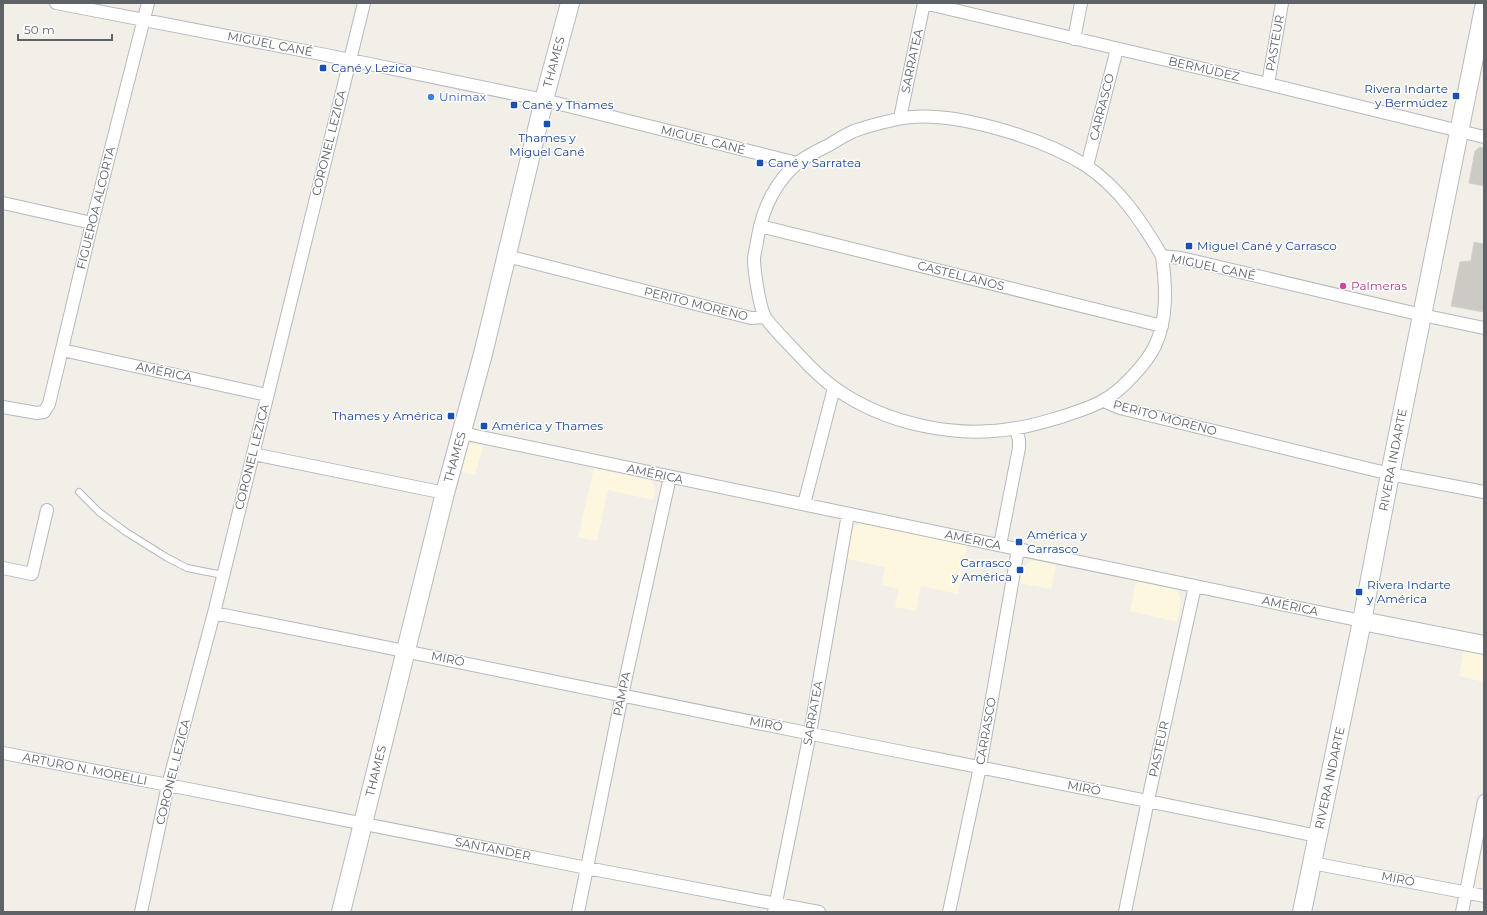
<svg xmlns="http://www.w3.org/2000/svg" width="1487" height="915" font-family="Montserrat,sans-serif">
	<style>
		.commercial { fill: #fef7e0 }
		.building { fill: #cccac5; stroke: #d6d1c6 }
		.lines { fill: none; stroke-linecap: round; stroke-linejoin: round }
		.lane-casing { stroke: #b5b8bc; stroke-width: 8 }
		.street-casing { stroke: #b5b8bc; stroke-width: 14 }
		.secondary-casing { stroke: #b6babf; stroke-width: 20 }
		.lane { stroke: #fff; stroke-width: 6 }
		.street { stroke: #fff; stroke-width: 12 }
		.secondary { stroke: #fff; stroke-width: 18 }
		.transit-dot { fill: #1a4fb4; stroke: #fff; stroke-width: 1.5 }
		.shop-dot { fill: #3f7fe0; stroke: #fff; stroke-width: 1.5 }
		.hotel-dot { fill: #d1479c; stroke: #fff; stroke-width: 1.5 }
		.labels { text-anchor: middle; stroke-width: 3; stroke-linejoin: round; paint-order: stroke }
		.street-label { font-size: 12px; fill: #5f6368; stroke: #fff }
		.transit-label { font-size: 12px; fill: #164399; stroke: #fff; text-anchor: start }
		.shop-label { font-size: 12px; fill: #366cbe; stroke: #fff; text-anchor: start }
		.hotel-label { font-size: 12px; fill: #b23c85; stroke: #fff; text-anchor: start }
	</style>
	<rect width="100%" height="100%" fill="#f1efe8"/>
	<path class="commercial" d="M473 443 483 446 475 475 457 471 466 446Z
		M594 468 650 480 654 485 655 490 653 500 608 490 597 541 578 537Z
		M863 522 967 544 958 594 921 586 916 611 895 607 899 589 882 585 885 567 847 559 852 532 855 527Z
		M1032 561H1037L1056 564 1051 589 1019 583 1023 569 1027 564Z
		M1136 581 1175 589 1179 594 1181 603 1177 622 1130 611Z
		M1464 648 1484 652V682L1459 676Z"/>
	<path class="building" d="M1480 147 1484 148V186L1469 183 1475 151Z
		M1484 238V312L1451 306 1460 262 1471 261 1474 242 1483 244Z"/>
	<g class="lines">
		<g class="lane-casing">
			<path id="lane" d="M79 492 99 512 126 532 166 557 187 568 223 575"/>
		</g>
		<g class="street-casing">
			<path id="street" d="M56 3 326 55 544 100 797 163
				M924 3 1268 84 1484 137
				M1074 39 1081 3
				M1268 84 1282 3
				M900 118 924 3
				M1087 166 1117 49
				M3 203 92 223
				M760 226 1162 326
				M507 256 751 318 764 317
				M1162 256C1166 286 1168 318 1155 346 1146 364 1121 391 1104 400 1091 408 1075 412 1061 417 1047 421 1032 426 1017 428 956 439 886 424 836 389 822 379 809 366 798 354 790 345 768 324 764 315 759 303 754 271 754 258 755 251 757 243 758 236 763 208 776 180 799 162 808 155 819 150 829 145 837 140 845 135 854 131 868 126 884 122 898 119 949 108 1042 138 1085 165 1119 187 1142 222 1162 256L1181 258 1422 315 1484 328
				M62 350 267 395
				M1104 401 1120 408 1390 474 1484 492
				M3 407 37 413 44 412 49 404 92 223 148 3
				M462 433 1362 621
				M253 454 445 493
				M804 504 834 388
				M1000 545 1019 448V440L1016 429
				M3 568 32 574 47 510
				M214 613C412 652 610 693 807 733 977 767 1148 800 1317 836
				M3 753 168 785 587 868 819 912
				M1312 863 1484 896
				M141 912 168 785 214 613 364 3
				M578 912 622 695 670 477
				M774 912 810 733 848 514
				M949 912 980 767 1018 549
				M1125 912 1148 800 1195 586
				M1462 912 1484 801"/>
		</g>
		<g class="secondary-casing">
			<path id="secondary" d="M1362 621 1484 645
				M341 912 445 493 483 354 544 100 570 3
				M1302 912 1362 621 1390 474 1484 8"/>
		</g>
		<use href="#lane" class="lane"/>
		<use href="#street" class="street"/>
		<use href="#secondary" class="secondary"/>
	</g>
	<g class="transit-dot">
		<rect x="319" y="64" width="8" height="8" rx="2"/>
		<rect x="1452" y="92" width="8" height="8" rx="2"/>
		<rect x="510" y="101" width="8" height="8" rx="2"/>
		<rect x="543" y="120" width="8" height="8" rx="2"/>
		<rect x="756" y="159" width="8" height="8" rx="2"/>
		<rect x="1185" y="242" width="8" height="8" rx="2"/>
		<rect x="447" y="412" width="8" height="8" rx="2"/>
		<rect x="480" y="422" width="8" height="8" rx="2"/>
		<rect x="1015" y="538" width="8" height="8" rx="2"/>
		<rect x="1016" y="566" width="8" height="8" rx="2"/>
		<rect x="1355" y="588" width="8" height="8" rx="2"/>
	</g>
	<circle class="shop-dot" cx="431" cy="97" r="4"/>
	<circle class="hotel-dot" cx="1343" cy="286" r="4"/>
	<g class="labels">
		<g class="street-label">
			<text transform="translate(1275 43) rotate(-80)" y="4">PASTEUR</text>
			<text transform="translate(270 44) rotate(11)" y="4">MIGUEL CANÉ</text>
			<text transform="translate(912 61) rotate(-78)" y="4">SARRATEA</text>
			<text transform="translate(554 62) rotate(-75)" y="4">THAMES</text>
			<text transform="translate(1204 69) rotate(13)" y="4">BERMÚDEZ</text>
			<text transform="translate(1102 107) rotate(-76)" y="4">CARRASCO</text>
			<text transform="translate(703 140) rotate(14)" y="4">MIGUEL CANÉ</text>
			<text transform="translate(329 143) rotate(-76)" y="4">CORONEL LEZICA</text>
			<text transform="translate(96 208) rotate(-76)" y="4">FIGUEROA ALCORTA</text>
			<text transform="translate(1213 267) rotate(12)" y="4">MIGUEL CANÉ</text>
			<text transform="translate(961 276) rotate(14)" y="4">CASTELLANOS</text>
			<text transform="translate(696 304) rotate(14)" y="4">PERITO MORENO</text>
			<text transform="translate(164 372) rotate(12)" y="4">AMÉRICA</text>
			<text transform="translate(1165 418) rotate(15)" y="4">PERITO MORENO</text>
			<text transform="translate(252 457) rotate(-76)" y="4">CORONEL LEZICA</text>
			<text transform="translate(455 457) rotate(-74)" y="4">THAMES</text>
			<text transform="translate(1393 460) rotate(-79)" y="4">RIVERA INDARTE</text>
			<text transform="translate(655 474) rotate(12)" y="4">AMÉRICA</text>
			<text transform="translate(973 540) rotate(12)" y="4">AMÉRICA</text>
			<text transform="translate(1290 606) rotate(12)" y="4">AMÉRICA</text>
			<text transform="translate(448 659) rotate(12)" y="4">MIRÓ</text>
			<text transform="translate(622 694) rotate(-78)" y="4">PAMPA</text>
			<text transform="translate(813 713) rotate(-80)" y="4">SARRATEA</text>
			<text transform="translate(766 724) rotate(11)" y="4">MIRÓ</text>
			<text transform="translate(986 731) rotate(-80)" y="4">CARRASCO</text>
			<text transform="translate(1159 749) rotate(-78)" y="4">PASTEUR</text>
			<text transform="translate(85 769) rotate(11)" y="4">ARTURO N. MORELLI</text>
			<text transform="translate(376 771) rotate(-76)" y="4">THAMES</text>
			<text transform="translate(173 772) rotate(-76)" y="4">CORONEL LEZICA</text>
			<text transform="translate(1330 778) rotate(-78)" y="4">RIVERA INDARTE</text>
			<text transform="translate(1084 788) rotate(11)" y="4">MIRÓ</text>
			<text transform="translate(493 849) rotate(11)" y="4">SANTANDER</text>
			<text transform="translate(1398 879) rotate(11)" y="4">MIRÓ</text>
		</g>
		<g class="transit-label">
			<text x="331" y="72">Cané y Lezica</text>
			<text x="1448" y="93" text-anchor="end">Rivera Indarte<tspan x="1448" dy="14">y Bermúdez</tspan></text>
			<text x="522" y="109">Cané y Thames</text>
			<text x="547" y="142" text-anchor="middle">Thames y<tspan x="547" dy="14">Miguel Cané</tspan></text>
			<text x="768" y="167">Cané y Sarratea</text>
			<text x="1197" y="250">Miguel Cané y Carrasco</text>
			<text x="443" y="420" text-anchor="end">Thames y América</text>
			<text x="492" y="430">América y Thames</text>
			<text x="1027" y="539">América y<tspan x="1027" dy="14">Carrasco</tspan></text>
			<text x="1012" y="567" text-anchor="end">Carrasco<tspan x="1012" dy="14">y América</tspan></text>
			<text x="1367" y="589">Rivera Indarte<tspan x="1367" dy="14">y América</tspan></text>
		</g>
		<g class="shop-label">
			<text x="439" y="101">Unimax</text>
		</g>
		<g class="hotel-label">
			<text x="1351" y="290">Palmeras</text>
		</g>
	</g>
	<rect width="1487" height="915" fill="none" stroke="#5f6368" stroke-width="8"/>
	<path d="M18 34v6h94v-6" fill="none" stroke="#5f6368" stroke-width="2"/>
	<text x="24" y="34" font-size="12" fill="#5f6368" stroke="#ffffff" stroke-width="3" paint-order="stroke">50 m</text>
</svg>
